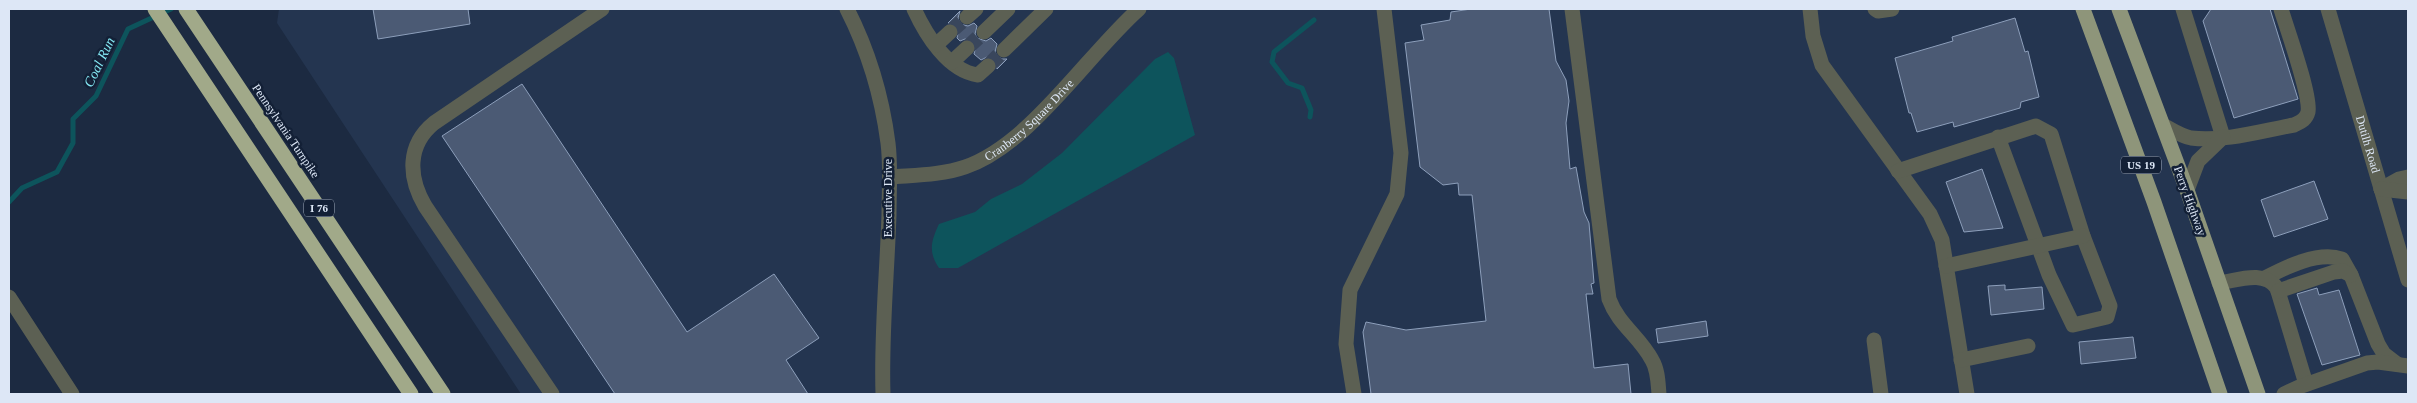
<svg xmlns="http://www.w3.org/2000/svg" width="2417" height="403" font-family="Georgia,serif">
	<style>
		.built { fill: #243550 }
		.water { fill: #0d545c }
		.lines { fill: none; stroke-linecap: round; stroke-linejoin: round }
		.stream { stroke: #0d545c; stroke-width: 5 }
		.building { fill: #4b5a74; stroke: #8d9fbb }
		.minor-tunnel { stroke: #39465c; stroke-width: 15; stroke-dasharray: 15 8; stroke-linecap: butt }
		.minor { stroke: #5c6053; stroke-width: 15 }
		.major { stroke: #8e957a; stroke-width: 15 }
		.highway { stroke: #a1a989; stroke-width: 15 }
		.labels { text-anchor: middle; stroke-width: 5; stroke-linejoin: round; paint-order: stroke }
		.shield { fill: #132036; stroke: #a0abbc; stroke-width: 1 }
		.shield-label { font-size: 11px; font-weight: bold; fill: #dde7f6 }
		.street-label { font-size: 12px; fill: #dde7f6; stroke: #132036 }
		.water-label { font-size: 14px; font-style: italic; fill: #85e9f5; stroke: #132036 }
	</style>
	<rect width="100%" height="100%" fill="#1c2a41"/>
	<path class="built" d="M279 9H2408V394H521L277 23Z"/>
	<path class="water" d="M1168 52 1174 58 1195 135 958 268H939C928 252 931 241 939 224L975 212 991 199 1022 184 1062 153 1155 59Z"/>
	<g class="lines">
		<path class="stream" d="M1310 117 1311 110 1302 88 1288 83 1272 62 1274 52 1314 20
			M9 202 22 188 57 172 73 143V119L96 96 128 29 171 9"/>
	</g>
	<path class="building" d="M373 9H468L470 24 378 39Z
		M1471 9H1549L1556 61 1566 80 1569 101 1566 123 1570 169 1576 167 1584 212 1589 223 1594 283 1591 284 1593 294H1586L1594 368 1628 364 1631 394H1371L1363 332 1366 322 1406 330 1486 321 1472 195H1459L1458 183 1443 185 1420 167 1405 43 1424 40 1421 25 1450 20 1451 12Z
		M2211 9H2270L2298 99 2234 118 2203 21Z
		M960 11 958 18 960 24 968 26 974 23 977 26 975 34 977 38 986 41 991 38 997 44 995 52 997 56 1002 59H1007L997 69 995 59 987 57 981 60 974 54 976 46 973 41 965 39 960 41 957 38 959 30 957 26 948 23Z
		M2015 18 2025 52 2028 51 2039 97 2021 102 2020 108 1954 127 1953 122 1917 132 1911 113H1909L1895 58 1953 41 1952 37Z
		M522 84 687 332 774 274 819 338 786 360 808 394H615L442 136Z
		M1982 169 2003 228 1964 232 1946 182Z
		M2314 181 2328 219 2274 237 2261 200Z
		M2005 285V290L2042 287 2044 309 1991 315 1988 286Z
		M2317 288 2319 295 2339 290 2360 355 2322 365 2297 294Z
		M1706 321 1708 336 1658 343 1656 329Z
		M2133 337 2136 358 2081 364 2079 342Z"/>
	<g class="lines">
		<path class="minor-tunnel" d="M950 32 967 17
			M967 48 984 32
			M988 66 1004 50"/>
		<g class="minor">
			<path d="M847 9C868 50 882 97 888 143 891 167 889 191 889 215 887 275 881 335 883 394"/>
			<path d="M914 9C926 35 948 71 978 75L988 66"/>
			<path d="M1572 9 1609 299C1618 324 1640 337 1652 360 1658 370 1658 383 1659 394"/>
			<path d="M1810 9 1813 36 1822 65 1930 214 1942 240 1967 394"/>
			<path d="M1875 9 1878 11 1892 9"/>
			<path d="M2183 9 2223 137"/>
			<path id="s1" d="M2328 9 2408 280"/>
			<path d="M967 17 976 9"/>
			<path d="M984 32 1008 9"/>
			<path d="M936 45 950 32"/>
			<path d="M1004 50 1046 9"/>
			<path d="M952 62 967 48"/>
			<path d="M2163 125C2172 130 2181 136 2191 138 2224 142 2261 131 2294 125 2300 122 2306 120 2308 112 2311 95 2287 29 2281 9"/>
			<path d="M1898 171 2036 126 2051 134 2083 236 2110 306 2107 317 2073 325 2049 275 1998 137"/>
			<path id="s2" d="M890 177C914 175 942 175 965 167 1030 145 1087 55 1139 9"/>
			<path d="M2381 189 2399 179 2408 177"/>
			<path d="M2381 189 2408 192"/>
			<path d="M2187 190 2198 161 2223 137"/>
			<path d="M1946 266 2083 236"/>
			<path d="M2265 278C2286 267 2318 251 2342 259L2351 275 2378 344 2384 354 2397 364"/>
			<path d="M2219 283C2239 280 2264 270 2277 288L2306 384"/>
			<path d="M2278 291 2334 272 2343 271 2351 275"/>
			<path d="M9 297 72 394"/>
			<path d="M1874 340 1881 394"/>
			<path d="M1961 360 2028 346"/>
			<path d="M552 394 425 206C408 177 407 145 434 123L602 9"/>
			<path d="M1354 394 1346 344 1350 290 1397 194 1401 153 1384 9"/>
			<path d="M2284 394 2299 387 2367 363 2378 362 2408 366"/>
		</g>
		<path class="major" d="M2083 9 2154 202 2220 394
			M2119 9 2187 190 2258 394"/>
		<path class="highway" d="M155 9 411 394
			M186 9 443 394"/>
	</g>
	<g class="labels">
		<g class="shield">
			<rect x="2121" y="156.5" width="40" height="17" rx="4"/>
			<rect x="304" y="199.5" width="30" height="17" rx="4"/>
		</g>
		<g class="shield-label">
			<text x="2141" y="169">US 19</text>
			<text x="319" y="212">I 76</text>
		</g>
		<g class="street-label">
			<text dy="4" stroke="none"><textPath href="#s2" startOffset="156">Cranberry Square Drive</textPath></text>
			<text transform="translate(286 131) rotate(56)" y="4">Pennsylvania Turnpike</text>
			<text dy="4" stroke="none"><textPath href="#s1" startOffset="141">Dutilh Road</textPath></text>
			<text transform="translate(888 198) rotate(-90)" y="4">Executive Drive</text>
			<text transform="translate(2190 201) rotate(70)" y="4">Perry Highway</text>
		</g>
		<g class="water-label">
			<text transform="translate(99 62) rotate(-64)" y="5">Coal Run</text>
		</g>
	</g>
	<rect width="2417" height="403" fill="none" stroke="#dde7f6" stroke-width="20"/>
</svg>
